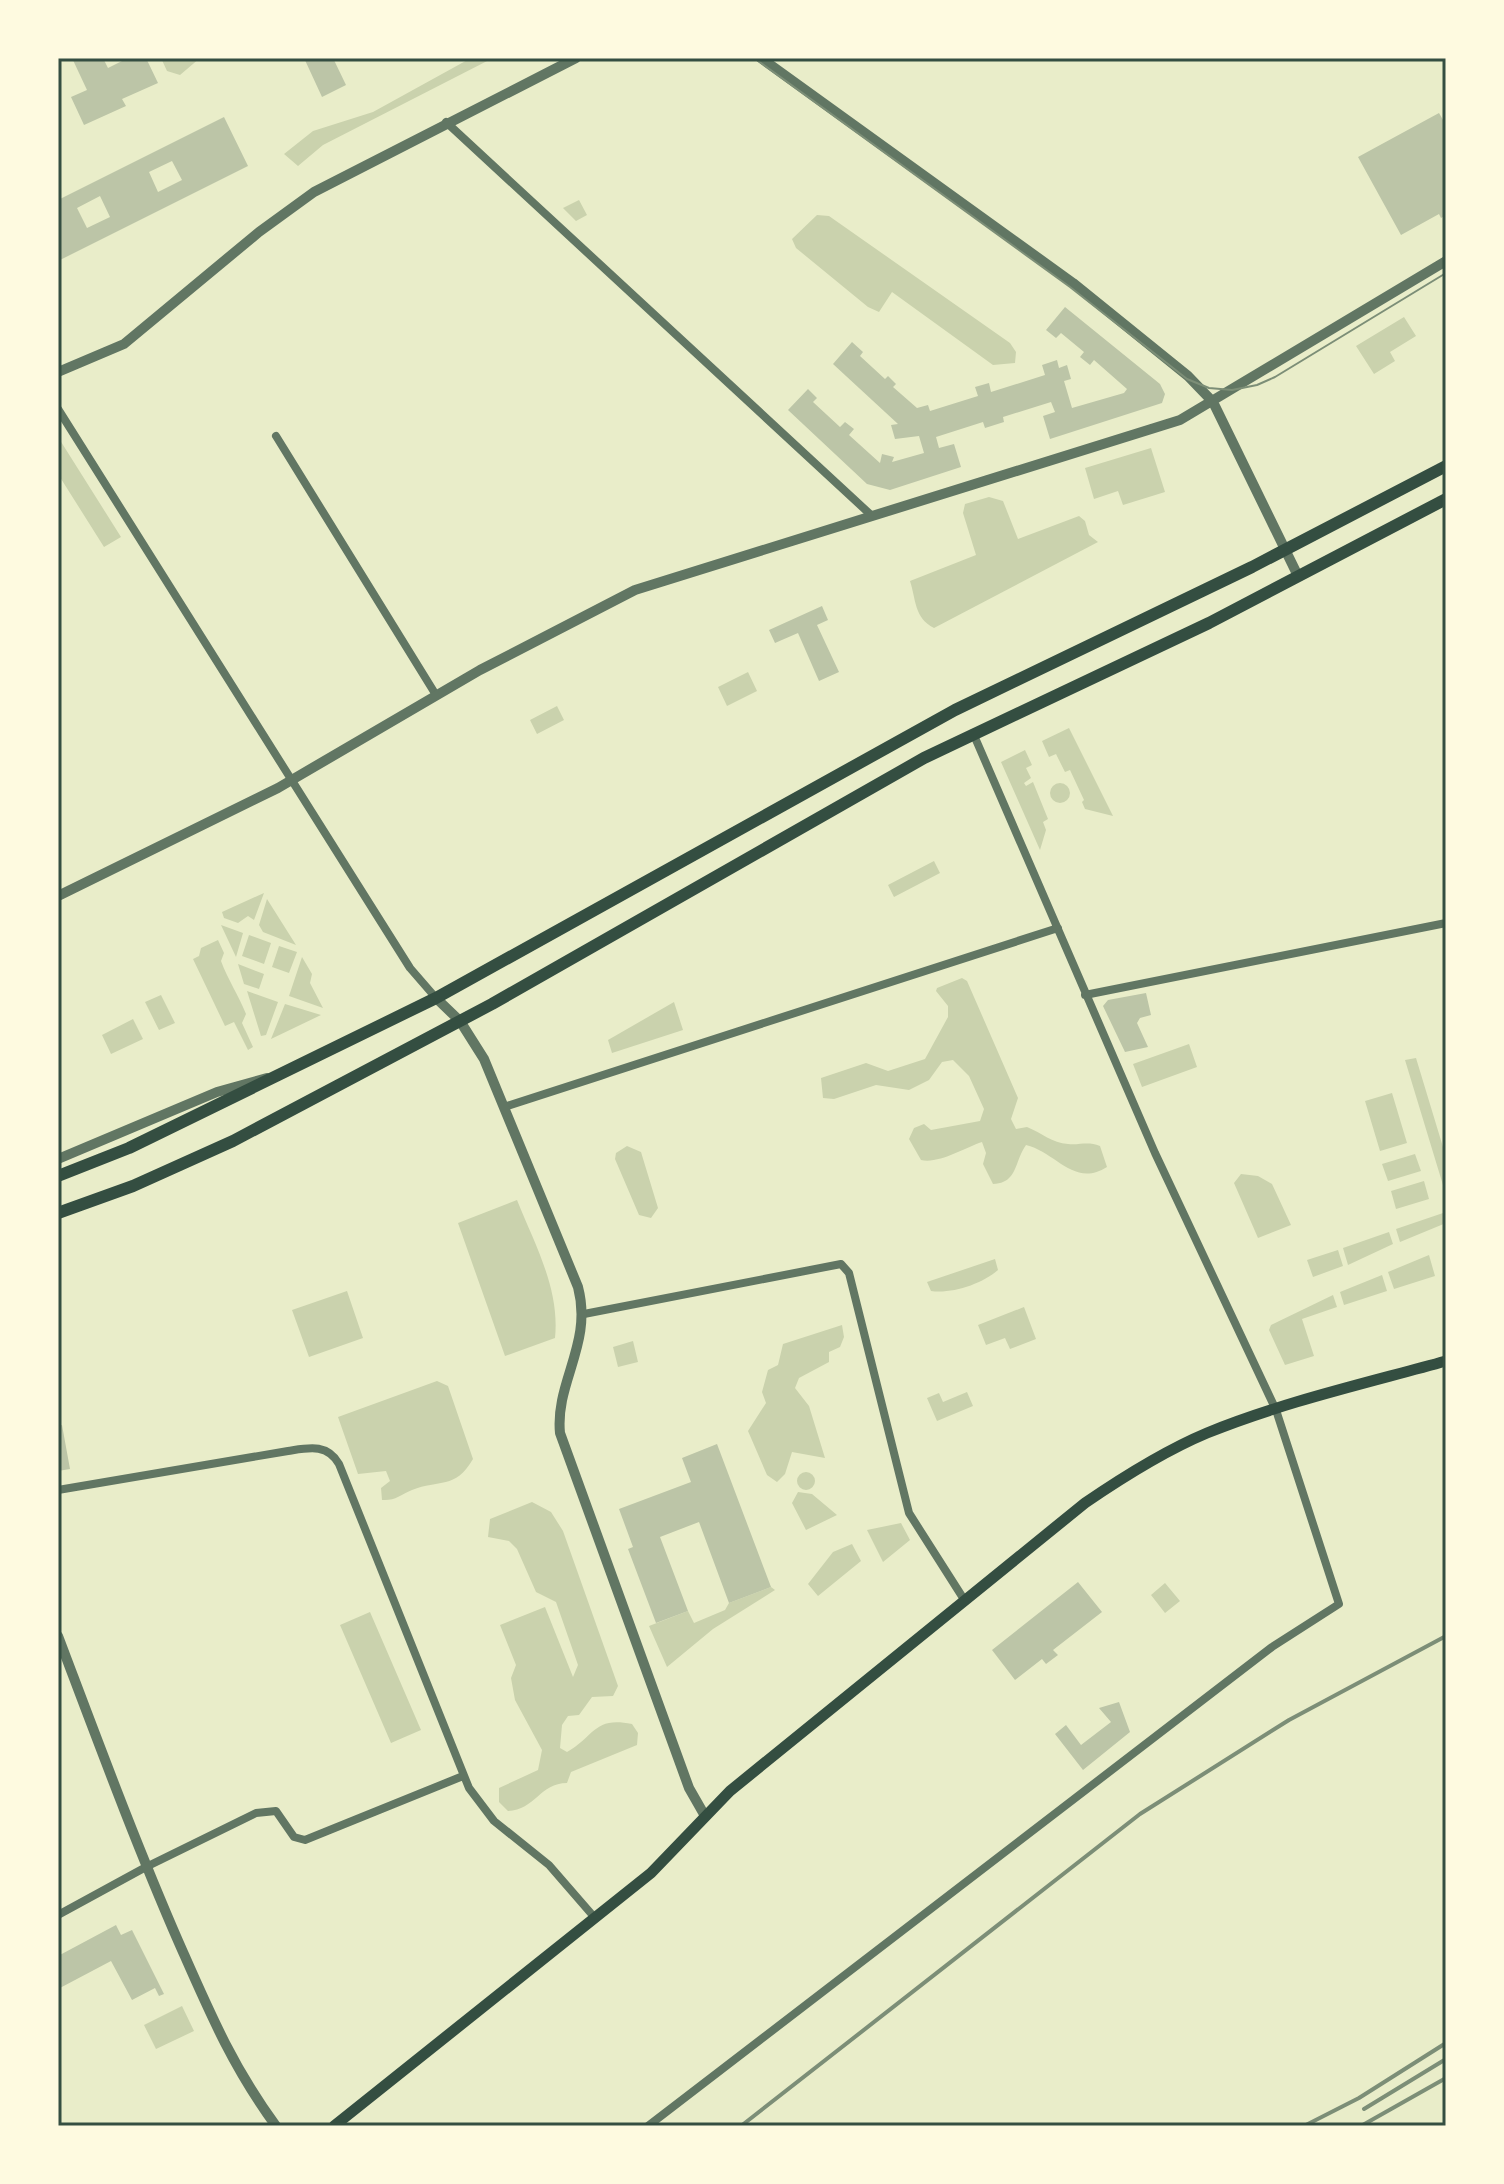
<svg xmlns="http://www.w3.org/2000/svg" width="1504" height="2184" font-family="Montserrat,sans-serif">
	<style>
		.green { fill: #cad2ad }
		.building { fill: #bcc5a7; fill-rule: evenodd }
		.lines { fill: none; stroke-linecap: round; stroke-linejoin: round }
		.minor { stroke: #617663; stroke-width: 8 }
		.tertiary { stroke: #617663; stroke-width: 10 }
		.secondary { stroke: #344e41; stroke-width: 11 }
		.primary { stroke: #344e41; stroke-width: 12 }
		.tram { stroke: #7c8e77; stroke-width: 2 }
		.rail { stroke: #7c8e77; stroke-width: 4 }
		.neatline { fill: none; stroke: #344e41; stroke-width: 3 }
	</style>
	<rect width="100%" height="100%" fill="#e9edc9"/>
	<path class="green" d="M161 58H200L180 75 167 71Z
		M471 58H493L323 145 298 166 284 154 313 131 373 112Z
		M579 200 587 215 576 221 563 208Z
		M817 215 829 216 1010 343 1016 352 1015 363 993 365 892 292 879 312 868 307 796 248 792 239Z
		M1404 317 1416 336 1390 352 1395 361 1374 374 1356 346Z
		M58 437 121 537 104 547 58 474Z
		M1151 448 1165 492 1123 505 1118 491 1094 499 1085 468Z
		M989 497 1003 501 1018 539 1079 516 1085 521 1089 535 1098 542 934 628C914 618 916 599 910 581L976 555 963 513 965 504Z
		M748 672 757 691 727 706 718 687Z
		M557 706 564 720 537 734 530 720Z
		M1069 728 1113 816 1085 809 1082 802 1084 800 1070 770 1065 772 1056 754 1049 757 1042 741Z
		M1025 750 1032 765 1026 768 1031 778 1024 783 1026 786 1033 782 1048 819 1043 822 1046 830 1040 850 1001 762Z
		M1050 793a10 10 0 1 1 20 0a10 10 0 1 1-20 0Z
		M934 861 940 873 894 897 888 885Z
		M264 893 254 920 248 916 238 923 224 918 222 912Z
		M267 899 296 945 263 932 259 925Z
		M221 925 243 933 236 957Z
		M249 935 271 943 264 964 242 956Z
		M218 940 224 953 221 961C228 980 238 994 246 1014L242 1023 253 1047 248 1050 234 1022 225 1026 193 959 199 956 201 948Z
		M279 946 297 952 289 973 272 967Z
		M302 957 312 974 310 983 323 1008 289 996Z
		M238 964 264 974 259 989 244 984Z
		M962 978 967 981 1018 1098 1011 1119 1016 1129 1027 1127C1042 1133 1052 1143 1068 1144 1081 1145 1088 1141 1100 1146L1107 1167C1074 1188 1056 1152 1026 1145 1014 1162 1018 1183 993 1184L983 1164 986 1153 982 1142C964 1148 939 1164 921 1160L909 1139 914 1128 924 1124 931 1130 980 1121 984 1109 969 1076 953 1060 942 1062 929 1080 909 1090 876 1085 834 1099 823 1098 821 1078 866 1063 888 1071 925 1059 948 1017V1006L936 991 937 988Z
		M247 991 278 1002 266 1035 261 1036Z
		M161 995 175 1023 159 1030 145 1002Z
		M674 1002 683 1030 612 1053 608 1040Z
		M285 1004 321 1015 271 1039Z
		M133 1019 143 1039 111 1054 102 1035Z
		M1189 1044 1197 1067 1142 1087 1133 1064Z
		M1416 1058 1446 1157V1195L1405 1060Z
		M1392 1093 1407 1143 1380 1151 1365 1101Z
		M627 1146 641 1152 658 1208 651 1218 639 1215 615 1159 616 1153Z
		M1415 1154 1421 1171 1388 1181 1382 1164Z
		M1241 1174 1258 1176 1272 1184 1291 1225 1258 1238 1234 1183Z
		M1424 1181 1429 1199 1396 1209 1391 1191Z
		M517 1200C535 1245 560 1289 555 1338L505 1356 458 1223Z
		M1446 1212V1223L1400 1242 1396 1229Z
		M1389 1232 1393 1244 1348 1265 1343 1248Z
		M1338 1250 1343 1266 1313 1277 1307 1260Z
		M1429 1255 1435 1276 1394 1289 1388 1272Z
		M995 1259 998 1270C982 1284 952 1294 931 1291L927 1282Z
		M1382 1275 1387 1291 1344 1305 1340 1292Z
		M347 1291 363 1338 309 1357 292 1310Z
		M1333 1295 1337 1307 1302 1319 1314 1356 1285 1365 1269 1330 1271 1325Z
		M1024 1307 1036 1339 1010 1349 1005 1338 986 1345 978 1325Z
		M842 1325 844 1337 840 1347 829 1352V1362L799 1378 795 1388 809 1406 825 1458 792 1452 785 1474 777 1482 767 1475 748 1431 766 1403 762 1392 768 1370 778 1365 783 1344Z
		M633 1341 638 1362 618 1367 613 1347Z
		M437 1381 448 1386 473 1459C455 1490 439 1479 412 1490 400 1495 395 1501 382 1500L381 1488 390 1481 386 1471 358 1474 338 1417Z
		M967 1392 973 1406 937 1421 927 1398 939 1393 943 1402Z
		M797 1481a9 9 0 1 1 18 0a9 9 0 1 1-18 0Z
		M798 1492 812 1494 837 1515 806 1530 792 1503Z
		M532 1502 551 1512 563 1531 618 1686 613 1696 592 1697 579 1715 568 1716 562 1725 560 1748 567 1752C595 1736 594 1716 632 1724L638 1733 637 1745 571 1772 567 1783C540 1783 535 1810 508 1811L499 1802V1788L538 1770 542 1750 515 1700 511 1678 516 1665 500 1625 545 1607 573 1677 578 1665 556 1602 536 1592 517 1549 509 1541 488 1537 490 1519Z
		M901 1523 910 1540 883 1562 867 1530Z
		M852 1544 861 1561 818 1596 808 1584 833 1552Z
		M1165 1583 1180 1601 1165 1613 1151 1595Z
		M771 1587 775 1590 713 1629 667 1667 649 1626 688 1611 694 1623 725 1610 729 1603Z
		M370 1612 421 1730 391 1743 340 1625Z
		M182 2006 194 2031 156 2049 144 2025Z"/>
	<path class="building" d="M72 58H103L108 68 128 58H146L158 83 122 99 126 106 84 125 71 97 87 90Z
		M304 58H333L346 85 322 97Z
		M1439 113 1446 125V215L1441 218 1439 214 1401 235 1358 157Z
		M224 117 248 166 58 261V200ZM172 161 182 180 158 192 149 172ZM100 196 110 217 87 228 77 208Z
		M1065 307 1160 384 1165 394 1162 403 1050 439 1043 416 1055 412 1051 402 1003 417 1004 422 985 428 983 422 936 437 939 448 954 444 961 467 890 490 867 484 788 410 808 389 817 398 813 402 840 427 845 422 854 429 849 435 880 463 882 454 894 457 892 462 924 453 919 436 895 439 891 425 898 424 833 364 852 342 863 352 860 356 885 379 888 376 896 384 893 387 917 408 928 405 930 411 978 396 975 387 989 383 991 392 1045 375 1042 365 1057 360 1059 368 1067 365 1071 379 1064 381 1072 408 1124 393 1127 389 1094 360 1090 365 1080 357 1084 352 1061 333 1056 338 1046 330Z
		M822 606 828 620 817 625 839 672 819 681 798 633 775 643 769 630Z
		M1146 993 1151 1015 1140 1018 1137 1023 1148 1047 1125 1052 1103 1006 1108 1000Z
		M62 1425 70 1469 58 1471V1426Z
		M717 1444 771 1587 729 1603 699 1522 660 1537 688 1611 656 1623 628 1549 633 1547 619 1509 691 1482 682 1458Z
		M1078 1582 1102 1612 1053 1650 1058 1655 1046 1664 1042 1659 1015 1680 992 1650Z
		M1119 1702 1130 1732 1083 1770 1055 1734 1066 1725 1081 1745 1111 1722 1099 1708Z
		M116 1925 121 1935 132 1930 164 1994 159 1996 155 1988 132 2000 111 1961 58 1989V1956Z"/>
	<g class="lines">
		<path class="minor" d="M446 122 871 515
			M58 409 410 968 436 998
			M276 436 436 695
			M1085 995 1446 923
			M504 1107 1058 928
			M584 1314 841 1264 849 1273 909 1513 965 1601
			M58 1490 288 1451C308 1448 327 1443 339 1464L469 1788 494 1821 549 1865 595 1918
			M58 1915 146 1867 256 1813 276 1811 294 1837 305 1840 463 1776
			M648 2126 1272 1647 1339 1604 1276 1410 1155 1153 973 733"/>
		<path class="tertiary" d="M761 58 1073 283 1188 376 1213 402 1298 576
			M58 372 124 344 259 232 314 192 576 58
			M58 896 278 788 480 670 635 590 1180 420 1446 261
			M436 998 460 1021 484 1059 578 1287C593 1344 555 1382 560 1433L689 1788 705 1816
			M58 1159 217 1092 267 1078
			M58 1636C97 1739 135 1842 179 1943 209 2011 232 2066 276 2126"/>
		<path class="secondary" d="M334 2126 651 1873 730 1791 1085 1503C1123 1477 1164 1451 1207 1433 1283 1402 1367 1383 1446 1361"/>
		<path class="primary" d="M58 1176 129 1148 436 998 955 710 1252 567 1446 466
			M58 1213 133 1186 233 1141 492 1004 924 758 1209 623 1446 499"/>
		<path class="tram" d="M754 58 1070 287 1187 379 1209 388 1232 390 1257 385 1275 377 1446 273"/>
		<path class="rail" d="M1364 2109 1446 2059
			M741 2126 1140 1814 1289 1720 1446 1636
			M1304 2126 1359 2098 1446 2043
			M1361 2126 1446 2078"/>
	</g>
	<rect width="1504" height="2184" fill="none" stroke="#fefae0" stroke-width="120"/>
	<rect x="60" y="60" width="1384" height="2064" class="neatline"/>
</svg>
